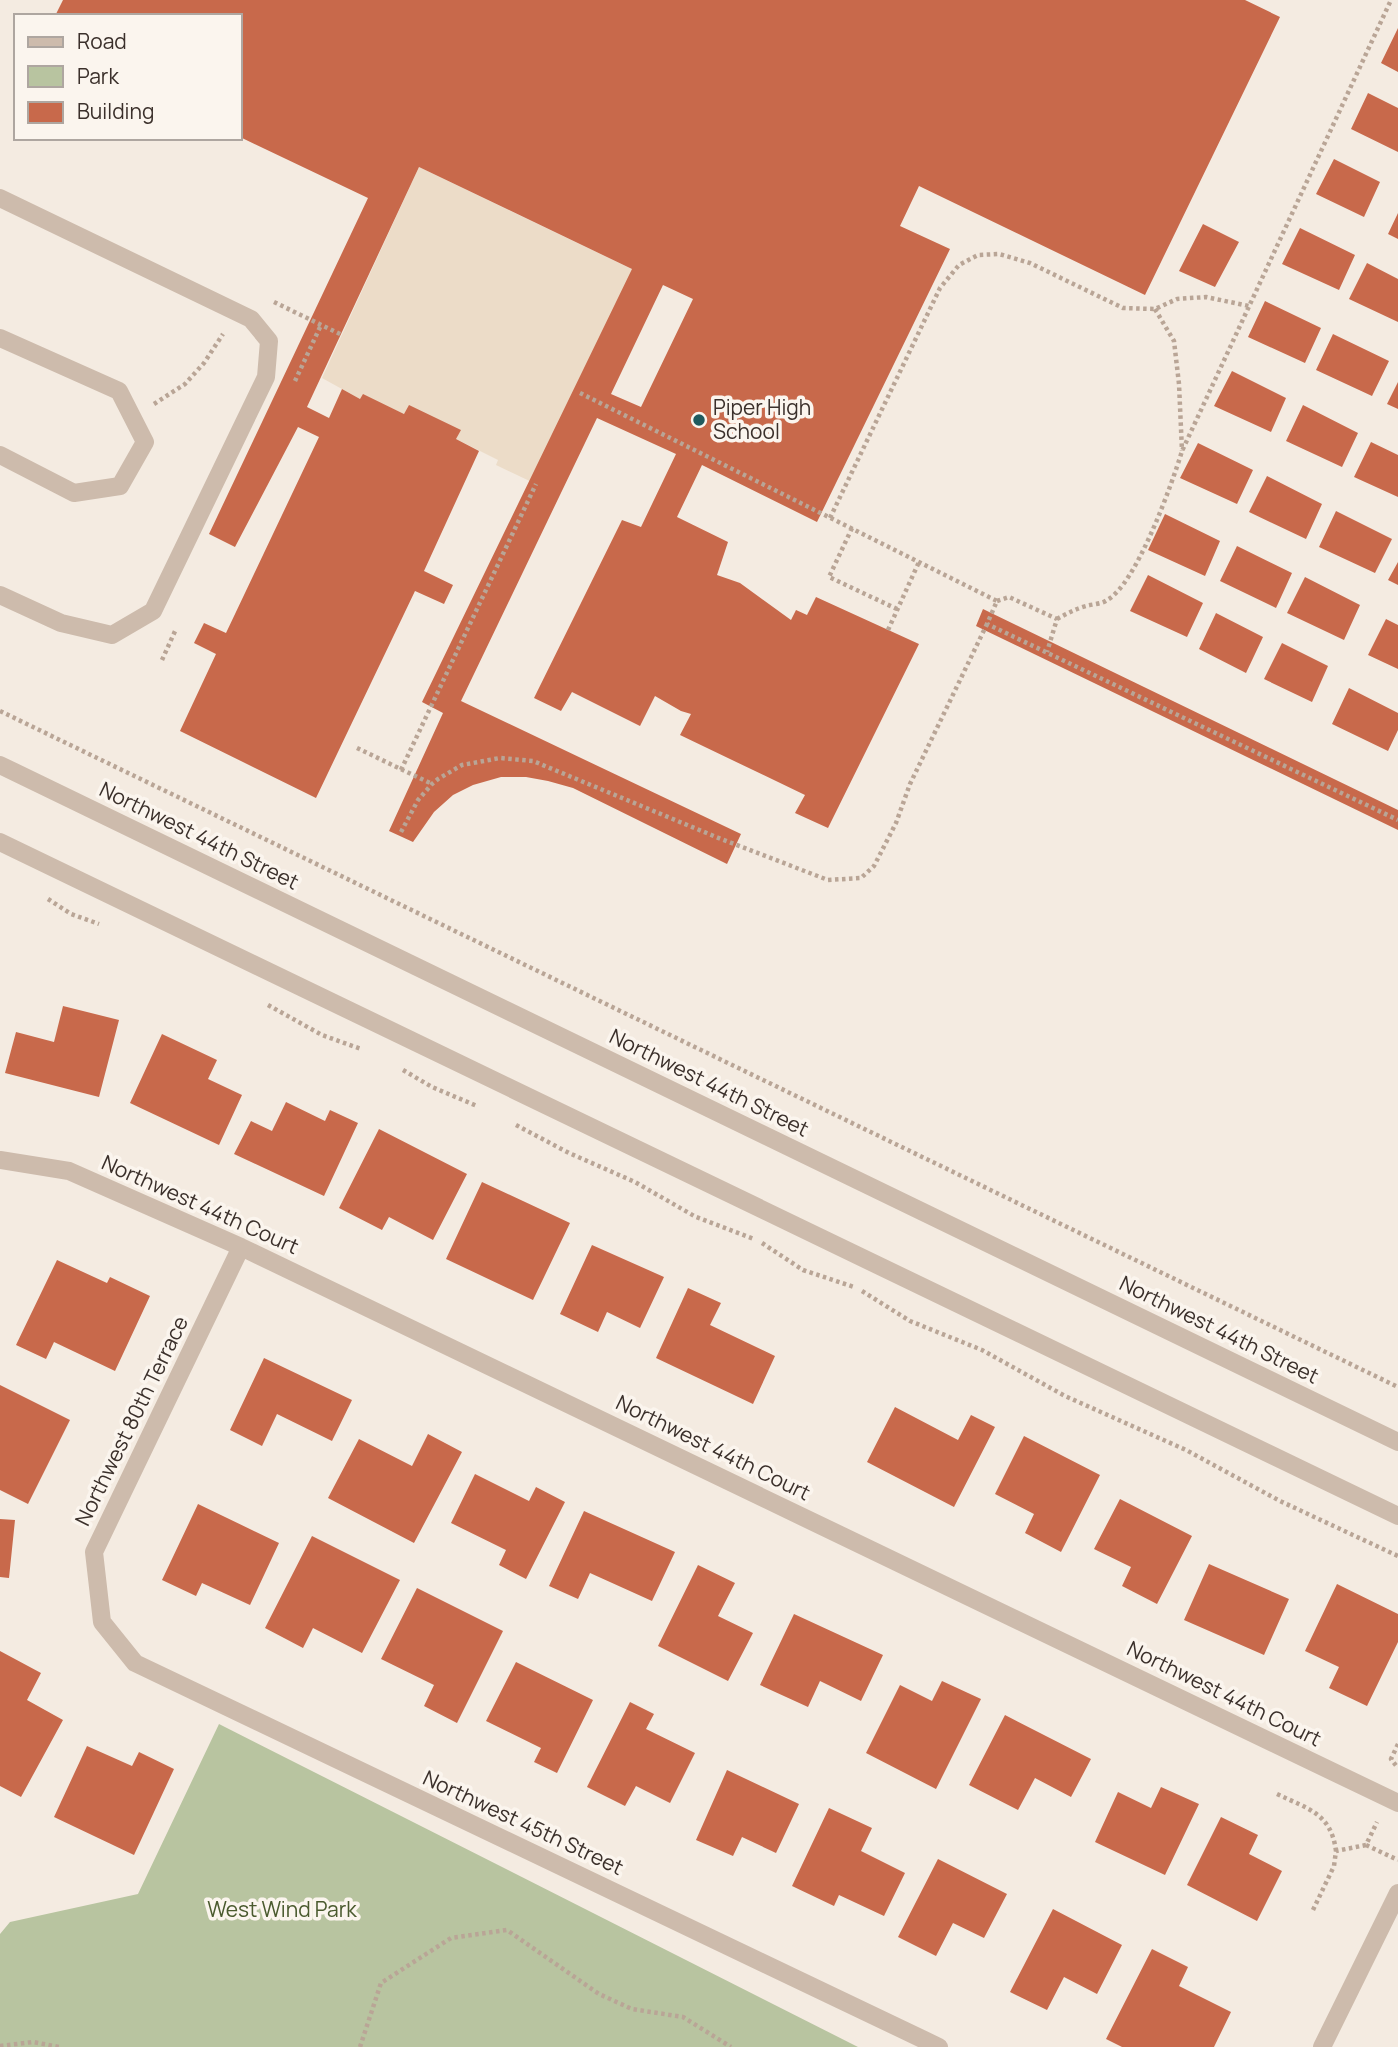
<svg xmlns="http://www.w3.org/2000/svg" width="1398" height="2047" font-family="Manrope,sans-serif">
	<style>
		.green { fill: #b8c4a0 }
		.plaza { fill: #ecdcc8 }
		.building { fill: #c8694b; fill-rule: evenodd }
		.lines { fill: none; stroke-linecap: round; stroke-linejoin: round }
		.path { stroke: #b9a596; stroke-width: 4.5; stroke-dasharray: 3.5 3.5; stroke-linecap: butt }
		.service { stroke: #cdbbac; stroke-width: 18 }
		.minor { stroke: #cdbbac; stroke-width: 18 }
		.tertiary { stroke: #cdbbac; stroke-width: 18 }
		.poi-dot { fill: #1f5a5e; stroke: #fbf5ee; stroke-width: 2.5 }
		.labels { text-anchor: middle; stroke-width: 7; stroke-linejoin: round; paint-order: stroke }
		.poi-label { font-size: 21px; fill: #3b302b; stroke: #fbf5ee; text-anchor: start }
		.street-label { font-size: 21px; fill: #3b302b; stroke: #fbf5ee }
		.park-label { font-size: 21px; fill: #4a5a2e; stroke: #fbf5ee }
	</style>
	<rect width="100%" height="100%" fill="#f4ebe1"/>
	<path class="green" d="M219 1724 858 2047H0V1934L10 1922 138 1894Z"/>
	<path class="plaza" d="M419 167 638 272 536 484 496 465 498 460 456 439 460 430 409 406 404 414 363 395 360 399 322 378Z"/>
	<path class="building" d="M63 0H1245L1280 17 1145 295 919 186 900 226 950 249 817 522 702 465 677 517 728 542 717 575 740 583 791 620 796 610 807 615 816 597 919 644 828 828 795 813 805 795 680 735 691 714 681 711 655 696 640 726 572 692 561 711 534 698 622 520 641 527 676 454 597 418 461 701 741 834 727 864 573 788 548 781 526 777H501L473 785 453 795 434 812 413 842 389 831 443 713 422 702 632 269 419 167 307 407 329 418 342 389 360 399 363 394 404 414 409 405 461 430 456 439 479 451 424 571 453 585 444 604 415 591 316 798 180 731 216 654 194 643 204 623 226 633 319 437 298 427 235 547 209 534 368 198 240 137V16H55ZM663 285 693 299 641 407 611 394Z
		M1398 28V72L1381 63Z
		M1368 93 1398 108V152L1351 129Z
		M1334 159 1380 182 1364 217 1316 194Z
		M1398 213V239L1388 234Z
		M1203 224 1239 242 1215 287 1179 271Z
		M1300 228 1355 255 1339 290 1282 264Z
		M1367 263 1398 279V322L1349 299Z
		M1265 301 1321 328 1305 363 1248 337Z
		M1333 334 1389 361 1372 396 1316 370Z
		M1232 371 1286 398 1271 432 1214 406Z
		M1398 382V409L1387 404Z
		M1303 405 1358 433 1342 467 1286 441Z
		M1371 442 1398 455V497L1354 477Z
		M1198 443 1253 470 1237 504 1180 478Z
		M1267 476 1322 504 1306 539 1249 512Z
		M1336 511 1392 539 1375 573 1319 547Z
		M1165 514 1220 541 1205 576 1148 550Z
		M1237 546 1292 573 1276 608 1220 581Z
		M1398 562V585L1388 580Z
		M1148 575 1203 603 1187 637 1130 611Z
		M1305 577 1360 605 1344 640 1287 613Z
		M983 609 1398 810V830L976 626Z
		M1216 613 1263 637 1246 673 1199 649Z
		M1386 619 1398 625V669L1368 655Z
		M1282 643 1328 666 1312 702 1264 679Z
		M1349 688 1398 713V730L1388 751 1332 724Z
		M63 1006 119 1020 99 1097 5 1073 16 1032 54 1042Z
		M162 1034 217 1060 208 1079 242 1095 219 1145 130 1103Z
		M286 1102 325 1121 330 1110 358 1123 324 1196 234 1154 251 1121 272 1131Z
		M379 1129 467 1174 433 1240 389 1217 382 1230 339 1208Z
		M482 1182 570 1223 533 1300 446 1259Z
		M592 1245 664 1277 640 1328 607 1312 598 1332 560 1314Z
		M57 1260 107 1283 110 1277 150 1296 115 1371 54 1342 46 1359 16 1345Z
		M688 1288 721 1303 710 1325 775 1356 753 1404 656 1358Z
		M264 1358 352 1400 332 1441 277 1414 262 1446 230 1430Z
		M0 1385 70 1420 28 1504 0 1490Z
		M895 1407 958 1440 971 1415 995 1427 954 1507 867 1462Z
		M428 1434 462 1452 414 1543 328 1498 359 1439 412 1466Z
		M1024 1436 1100 1475 1061 1552 1025 1533 1034 1514 995 1494Z
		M475 1474 529 1501 536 1487 565 1502 526 1579 499 1565 506 1550 451 1523Z
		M1120 1499 1192 1536 1157 1604 1122 1586 1131 1567 1094 1549Z
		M198 1504 279 1543 250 1605 202 1583 196 1596 162 1580Z
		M584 1511 675 1552 652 1601 590 1573 578 1599 549 1586Z
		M0 1519 15 1520 9 1578 0 1577Z
		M312 1536 400 1580 362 1653 313 1628 303 1648 265 1628Z
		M1209 1564 1289 1599 1264 1655 1184 1620Z
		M698 1565 735 1583 718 1616 753 1633 728 1681 658 1646Z
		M1337 1584 1398 1614V1642L1367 1706 1329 1688 1339 1667 1305 1651Z
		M417 1588 503 1631 457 1723 424 1706 434 1685 381 1659Z
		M794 1614 883 1655 861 1701 820 1681 808 1707 760 1685Z
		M0 1651 41 1673 27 1700 63 1720 21 1797 0 1786Z
		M516 1662 593 1700 557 1773 534 1762 541 1748 486 1721Z
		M942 1681 981 1699 936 1789 866 1753 900 1685 932 1701Z
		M630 1702 654 1714 646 1729 695 1753 670 1803 636 1786 625 1806 587 1787Z
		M1005 1715 1091 1759 1071 1797 1035 1778 1018 1810 969 1785Z
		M87 1746 132 1766 139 1752 174 1769 134 1855 54 1817Z
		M727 1770 799 1804 776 1853 742 1837 733 1856 696 1840Z
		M1161 1787 1199 1804 1165 1875 1095 1842 1118 1792 1151 1808Z
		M829 1808 872 1828 861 1851 905 1873 884 1916 839 1895 834 1906 792 1886Z
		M1221 1817 1258 1835 1249 1854 1282 1871 1257 1921 1187 1885Z
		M938 1859 1007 1894 984 1938 953 1923 936 1956 898 1937Z
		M1053 1909 1122 1945 1097 1994 1064 1977 1047 2010 1010 1992Z
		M1152 1949 1188 1967 1179 1986 1231 2012 1214 2047H1122L1106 2039Z"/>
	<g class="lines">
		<path class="path" d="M274 302 342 335
			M1155 309 1174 341 1179 384 1182 451
			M295 381 321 325
			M580 393 997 601 987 624 1398 820
			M154 404 185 384 204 363 223 334
			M830 518 940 288 959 265 978 255 999 254 1030 263 1123 308 1155 309 1177 299 1206 297 1249 306
			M852 528 829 577 897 609
			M997 601 1009 597 1057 619 1047 652
			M1057 619C1066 614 1075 609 1086 606 1093 604 1102 604 1107 600 1136 585 1172 484 1182 451L1391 0
			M888 630 919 562
			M162 660 176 629
			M0 711 1398 1387
			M357 748 432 784
			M401 770 536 484
			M401 832 418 800 432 784 438 779 462 765 500 758 533 761 721 839 828 880 861 878 874 866 896 823 910 784 987 624
			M48 899 71 914 99 924
			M268 1005 322 1035 361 1049
			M403 1070 432 1087 477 1106
			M516 1125 569 1153 635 1182 696 1217 754 1239
			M762 1243 803 1270 854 1287
			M862 1291 910 1321 982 1350 1065 1396 1186 1450 1280 1501 1398 1556
			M1398 1744 1391 1759 1398 1768
			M1277 1794C1308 1809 1331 1813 1336 1851
			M1366 1845 1398 1860
			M1313 1910 1334 1866 1336 1851 1366 1845 1377 1822
			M0 2046 33 2042 59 2047
			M360 2047 381 1983 451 1938 507 1930 599 1994 632 2009 683 2017 731 2047"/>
		<path class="service" d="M0 198 251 319 269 341 266 377 153 611 112 635 61 623 0 595
			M0 338 119 391 145 442 120 486 74 493 0 455"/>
		<path class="minor" d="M0 1160 69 1171 241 1247 1398 1803
			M241 1247 94 1552 102 1622 135 1663 939 2047"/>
		<path class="tertiary" d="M0 765 1398 1442
			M0 842 1398 1516
			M1322 2047 1398 1893"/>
	</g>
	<circle class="poi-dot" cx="699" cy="420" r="7"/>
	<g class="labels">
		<g class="poi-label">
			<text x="713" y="415">Piper High<tspan x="713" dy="24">School</tspan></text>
		</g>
		<g class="street-label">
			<text transform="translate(199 836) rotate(26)" y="7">Northwest 44th Street</text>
			<text transform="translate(709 1083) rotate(26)" y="7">Northwest 44th Street</text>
			<text transform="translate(200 1205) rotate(24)" y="7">Northwest 44th Court</text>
			<text transform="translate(1219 1330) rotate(26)" y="7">Northwest 44th Street</text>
			<text transform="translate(132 1421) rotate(-64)" y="7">Northwest 80th Terrace</text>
			<text transform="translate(713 1448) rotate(26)" y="7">Northwest 44th Court</text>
			<text transform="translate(1224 1694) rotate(26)" y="7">Northwest 44th Court</text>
			<text transform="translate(523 1823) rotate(25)" y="7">Northwest 45th Street</text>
		</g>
		<g class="park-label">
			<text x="282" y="1917">West Wind Park</text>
		</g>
	</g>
	<rect x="14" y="14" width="228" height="126" fill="#fbf5ee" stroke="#aea6a0" stroke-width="2"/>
	<rect x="28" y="37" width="35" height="10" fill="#cdbbac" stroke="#aea6a0" stroke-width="2"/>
	<text x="77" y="49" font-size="21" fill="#3b302b">Road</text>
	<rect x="28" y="66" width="35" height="21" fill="#b8c4a0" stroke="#aea6a0" stroke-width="2"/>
	<text x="77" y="84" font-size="21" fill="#3b302b">Park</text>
	<rect x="28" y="102" width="35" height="21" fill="#c8694b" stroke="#aea6a0" stroke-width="2"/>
	<text x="77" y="119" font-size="21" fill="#3b302b">Building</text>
</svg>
